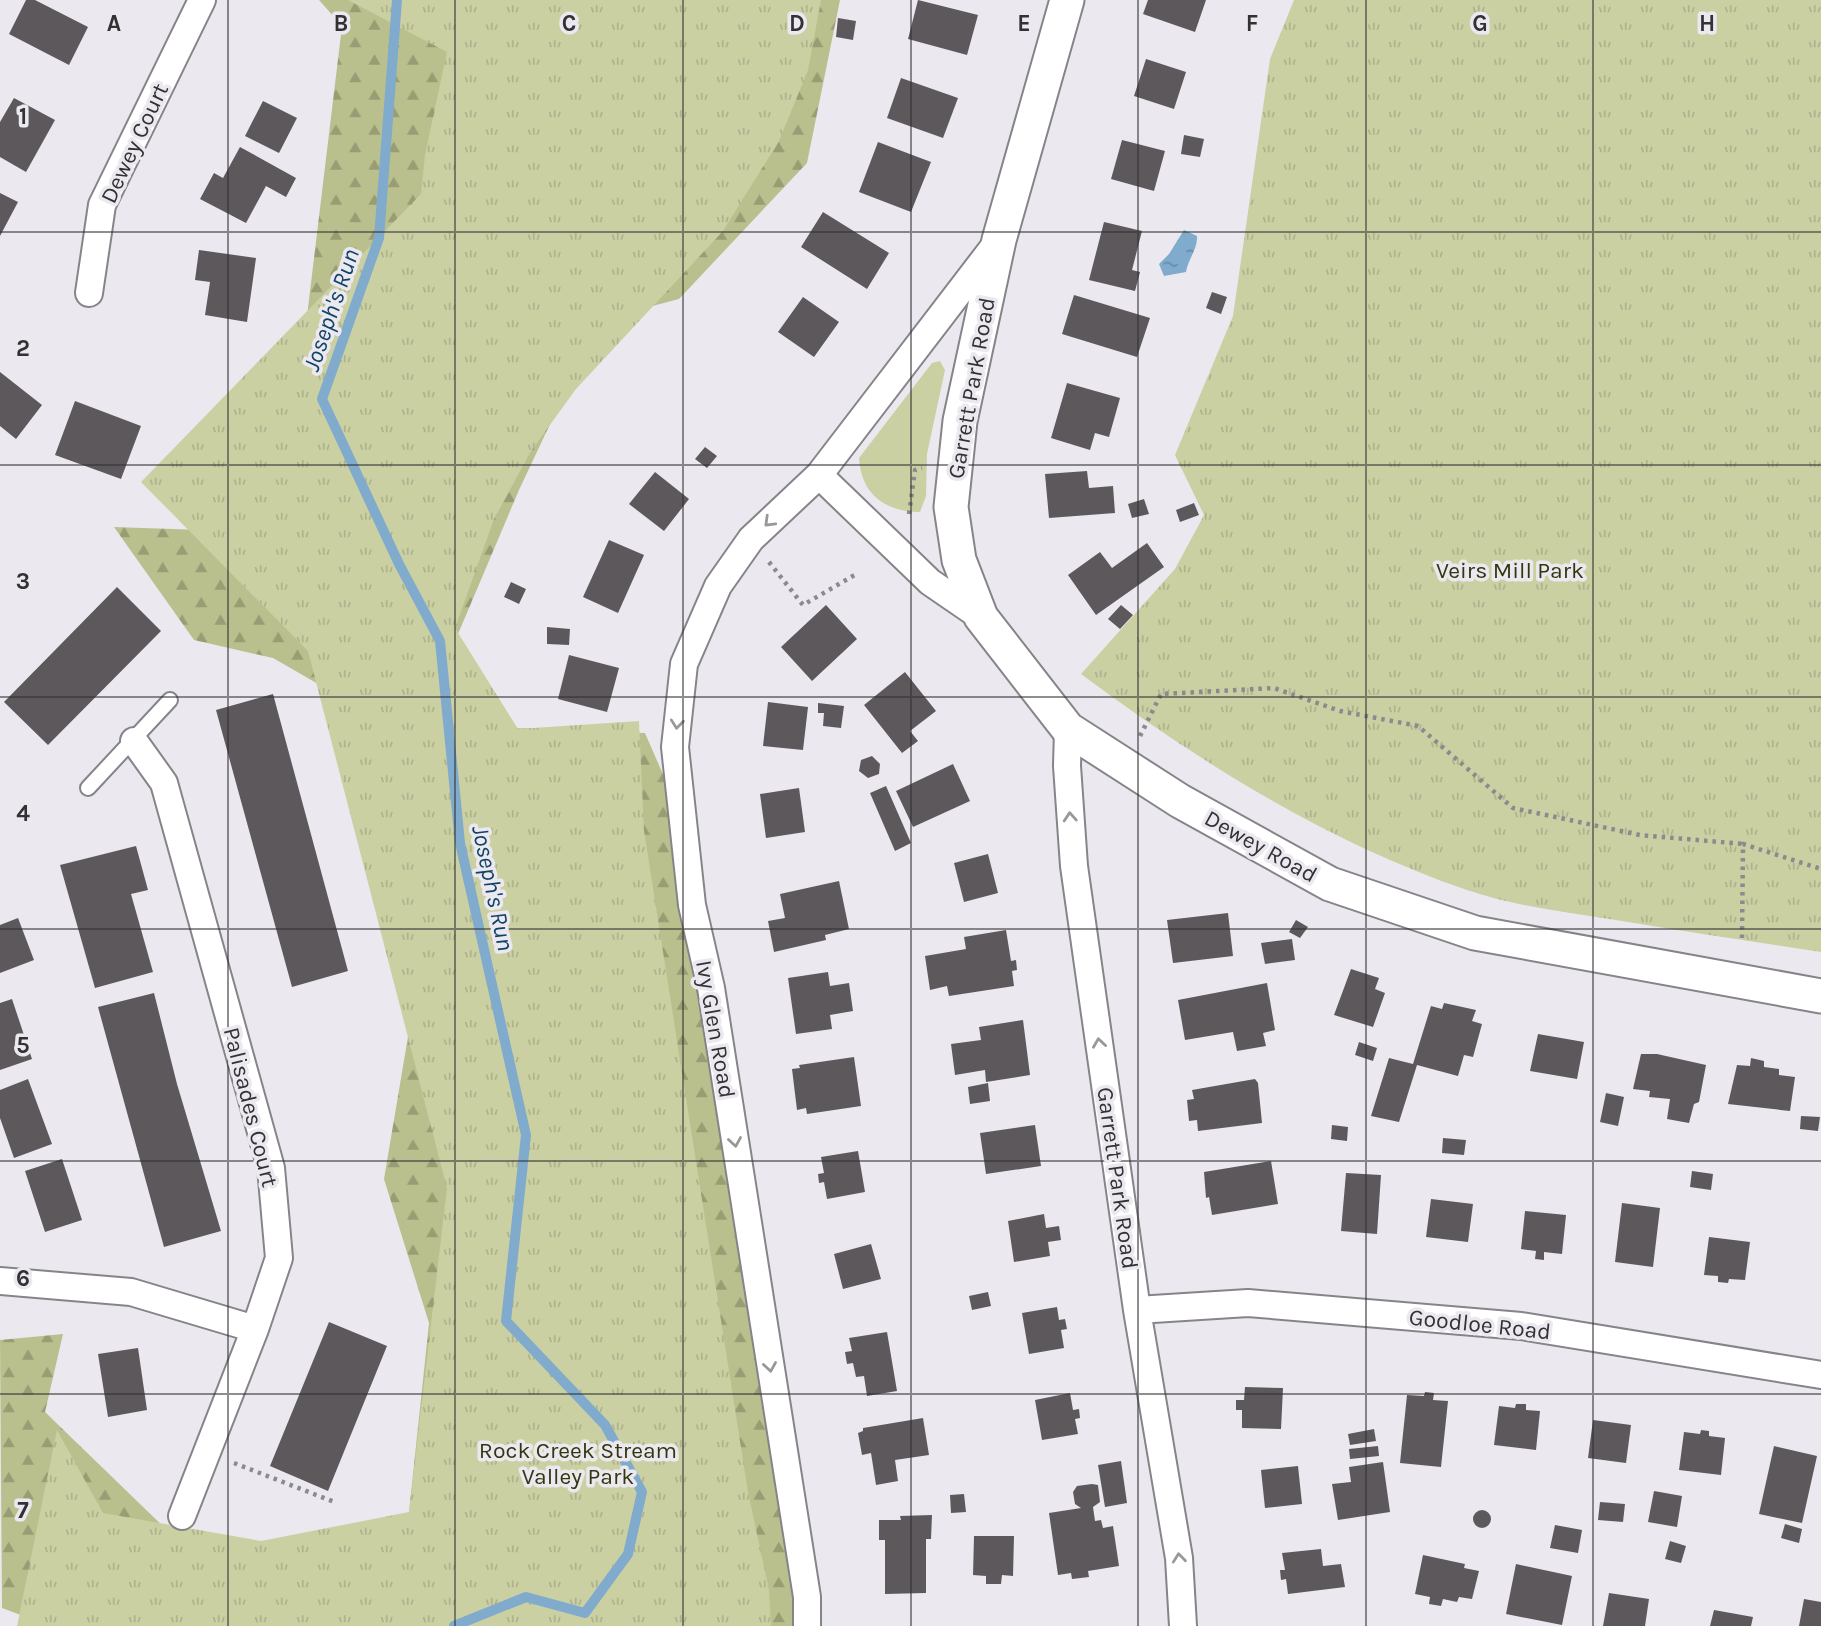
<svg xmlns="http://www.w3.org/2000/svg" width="1821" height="1626" font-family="Karla,sans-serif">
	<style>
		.grass { fill: #cbd0a3 }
		.forest { fill: url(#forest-firs) }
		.park { fill: url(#park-tufts) }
		.water { fill: url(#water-ripples) }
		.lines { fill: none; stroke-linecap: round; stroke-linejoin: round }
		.stream { stroke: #80abcd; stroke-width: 10 }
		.building { fill: #5d585c }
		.service-casing { stroke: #868489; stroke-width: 18 }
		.minor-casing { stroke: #868489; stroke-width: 30 }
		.tertiary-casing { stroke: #868489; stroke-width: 37 }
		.path { stroke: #8b8a8e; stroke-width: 4.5; stroke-dasharray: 3.5 5; stroke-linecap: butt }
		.service { stroke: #fff; stroke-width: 14 }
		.minor { stroke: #fff; stroke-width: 26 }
		.tertiary { stroke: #fff; stroke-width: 33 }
		.oneway { stroke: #989899 }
		.grid { fill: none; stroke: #323133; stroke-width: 2; stroke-opacity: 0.55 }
		.labels { text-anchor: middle; stroke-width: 7; stroke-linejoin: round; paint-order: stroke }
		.street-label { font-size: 23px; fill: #323133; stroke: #ebe9ef }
		.park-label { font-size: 23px; fill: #33360e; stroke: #ebe9ef }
		.water-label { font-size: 24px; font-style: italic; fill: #104466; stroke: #ebe9ef }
		.grid-label { font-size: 23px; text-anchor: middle; font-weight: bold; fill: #323133; stroke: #ebe9ef; stroke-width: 7; stroke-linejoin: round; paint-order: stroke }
	</style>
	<defs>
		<pattern id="forest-firs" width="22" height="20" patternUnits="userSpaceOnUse" patternTransform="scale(1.75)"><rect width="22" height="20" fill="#bac08d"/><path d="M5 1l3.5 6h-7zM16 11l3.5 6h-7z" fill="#989d74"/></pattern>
		<pattern id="park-tufts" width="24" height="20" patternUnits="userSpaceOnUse" patternTransform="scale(1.75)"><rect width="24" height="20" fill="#cbd0a3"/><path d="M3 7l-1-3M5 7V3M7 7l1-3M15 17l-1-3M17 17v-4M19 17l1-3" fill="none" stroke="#afb38d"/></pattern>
		<pattern id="water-ripples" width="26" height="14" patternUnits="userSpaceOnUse" patternTransform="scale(1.75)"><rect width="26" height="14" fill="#80abcd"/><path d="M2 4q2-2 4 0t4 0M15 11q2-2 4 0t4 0" fill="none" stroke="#698ca7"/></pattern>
	</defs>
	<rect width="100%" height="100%" fill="#ebe9ef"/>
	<path class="grass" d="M940 361 945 370 927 454 926 496 920 512C885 512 861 494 859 458L932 363Z"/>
	<path class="forest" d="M319 0H840L807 163 679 299 599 320 519 490 458 634 515 728 645 733 682 818 807 1626H50L2 1608 0 1340 63 1334 45 1412 201 1563 276 1575 409 1512 429 1323 384 1179 430 906 391 726 273 658 194 640 114 527 232 531 304 341 342 26Z"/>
	<path class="park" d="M348 0H821L808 70 779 141 723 231 576 389 531 451 494 519 455 628 518 729 639 721 644 831 748 1492 769 1590 771 1626H17L57 1430 103 1513 261 1541 409 1512 447 1188 308 651 141 482 421 194 425 155 447 52Z
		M1294 0H1821V952C1755 942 1689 932 1622 921 1571 913 1517 907 1467 890 1327 842 1199 762 1081 674L1175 569 1204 515 1175 455 1233 316 1270 59Z"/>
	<path class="water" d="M1184 230 1197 236C1198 249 1188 259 1186 272L1164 276 1159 264 1169 254Z"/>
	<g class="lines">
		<path class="stream" d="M397 0 379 238 322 399 399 564 440 641 460 843 526 1135 506 1321 605 1425 642 1492 628 1554 585 1613 526 1597 454 1626"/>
	</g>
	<path class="building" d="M26 0H35L88 27 69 65 9 34Z
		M918 0 978 15 967 55 908 39Z
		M1148 0H1206L1195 32 1143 14Z
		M838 18 856 21 853 40 836 37Z
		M1146 59 1186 72 1174 109 1134 96Z
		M901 78 958 98 943 138 887 118Z
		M14 98 55 120 26 172 0 157V122Z
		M263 101 297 118 279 153 245 136Z
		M1184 135 1204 139 1200 157 1181 154Z
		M1122 140 1165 151 1154 191 1111 179Z
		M878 142 931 162 911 212 859 192Z
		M240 147 296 178 286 197 266 186 246 223 200 199 214 173 223 178Z
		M0 193 18 202 0 236Z
		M823 212 889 253 867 289 801 247Z
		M1104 222 1142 231 1132 270 1140 272 1135 291 1089 280Z
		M199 250 256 258 247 322 205 315 210 282 195 280Z
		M1212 292 1227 297 1221 314 1206 308Z
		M1074 295 1150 318 1137 357 1062 334Z
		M803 297 839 322 814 357 778 332Z
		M0 372 42 405 16 439 0 426Z
		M1067 383 1120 398 1109 437 1095 433 1090 450 1051 438Z
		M75 401 141 426 121 479 55 455Z
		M705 447 717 456 707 468 695 459Z
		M1087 471 1089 488 1113 486 1115 513 1049 518 1045 474Z
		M655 472 689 499 664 531 629 504Z
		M1144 499 1149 514 1132 518 1128 504Z
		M1194 503 1199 515 1180 522 1176 510Z
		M609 540 644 555 618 613 583 597Z
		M1147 543 1164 567 1096 615 1068 575 1100 552 1112 568Z
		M511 582 526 589 519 604 504 597Z
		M117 587 161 631 48 745 4 702Z
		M826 605 857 639 812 681 781 647Z
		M1121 605 1133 615 1120 629 1108 619Z
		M547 627 570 629 569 645 547 644Z
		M569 655 619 668 607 712 558 699Z
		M905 672 936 711 910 731 918 741 902 753 864 705Z
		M273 694 348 971 292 987 216 710Z
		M768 702 808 707 803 750 763 746Z
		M818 703 844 706 841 728 823 726 824 713H818Z
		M872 756 880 764 879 774 868 778 859 771 861 760Z
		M953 764 970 801 913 827 896 791Z
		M886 786 911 843 895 851 870 793Z
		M799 788 805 832 766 838 760 794Z
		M136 846 148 890 131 894 153 972 95 988 60 865Z
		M988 854 998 893 964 902 954 863Z
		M839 881 849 929 825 935 826 940 774 952 768 921 785 918 780 894Z
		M1228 913 1233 956 1173 963 1167 920Z
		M18 918 34 960 0 973V925Z
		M1296 920 1308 927 1300 938 1289 932Z
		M1006 930 1011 961 1016 960 1017 970 1012 971 1014 986 949 996 947 986 930 990 925 956 966 949 964 937Z
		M1292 939 1295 960 1265 964 1261 943Z
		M1351 969 1379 978 1375 989 1385 993 1373 1027 1334 1015Z
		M828 972 830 986 849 983 853 1011 830 1015 832 1029 796 1034 788 978Z
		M1267 983 1275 1030 1263 1033 1266 1046 1237 1051 1233 1032 1185 1040 1178 1000Z
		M154 993 177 1084 221 1231 164 1247 98 1007Z
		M12 999 32 1059 0 1070V1003Z
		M1444 1003 1476 1010 1472 1021 1482 1024 1473 1057 1464 1055 1458 1076 1417 1065 1399 1122 1371 1116 1389 1058 1413 1064 1431 1006 1442 1009Z
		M1023 1020 1030 1075 986 1082 985 1070 955 1075 951 1044 981 1040 979 1027Z
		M1538 1034 1584 1042 1577 1079 1530 1071Z
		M1359 1042 1377 1048 1373 1061 1355 1055Z
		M1641 1054H1657L1706 1065 1699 1102 1694 1104 1689 1123 1667 1119 1670 1099 1649 1097 1650 1091 1633 1089Z
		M854 1057 861 1106 807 1114 806 1108 797 1110 792 1069 800 1068 799 1065Z
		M1751 1058 1764 1061V1067L1779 1069V1075L1795 1077 1790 1111 1728 1104 1737 1065 1750 1066Z
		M28 1079 52 1144 14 1158 0 1118V1090Z
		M1255 1079 1258 1083 1262 1123 1198 1131 1197 1120 1189 1121 1187 1100 1194 1099 1192 1090Z
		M988 1083 990 1101 970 1104 968 1087Z
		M1606 1093 1624 1097 1618 1126 1600 1122Z
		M1801 1116 1820 1117 1818 1131 1800 1129Z
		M1035 1125 1041 1166 986 1174 980 1133Z
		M1332 1125 1348 1127 1347 1141 1331 1139Z
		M1443 1138 1466 1140 1464 1155 1442 1153Z
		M858 1151 865 1192 827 1199 824 1182 819 1183 818 1174 824 1173 821 1157Z
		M62 1159 82 1220 45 1232 25 1171Z
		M1271 1161 1278 1204 1212 1215 1209 1197 1206 1198 1204 1172Z
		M1692 1171 1713 1174 1711 1190 1690 1187Z
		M1346 1173 1381 1175 1377 1234 1341 1231Z
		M1431 1199 1473 1204 1468 1242 1426 1237Z
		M1622 1203 1660 1208 1653 1267 1615 1262Z
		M1525 1211 1566 1215 1562 1254 1544 1252V1260L1535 1259 1536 1251 1521 1249Z
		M1044 1214 1046 1228 1059 1226 1061 1240 1048 1242 1050 1256 1014 1262 1008 1221Z
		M1709 1237 1750 1242 1745 1280 1729 1279 1728 1283 1718 1282V1276L1704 1275Z
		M871 1244 881 1279 843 1289 834 1254Z
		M988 1292 991 1306 972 1310 969 1296Z
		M1057 1307 1059 1320 1065 1319 1067 1329 1061 1330 1064 1348 1029 1354 1022 1313Z
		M329 1322 387 1346 328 1491 270 1466Z
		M887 1332 897 1391 867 1396 864 1376 856 1377 853 1363 847 1364 845 1352 852 1351 849 1338Z
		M138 1348 147 1410 108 1417 98 1354Z
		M1245 1387 1283 1388 1281 1429 1242 1428V1410H1236V1400H1244Z
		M1425 1392 1434 1393 1433 1400 1448 1401 1441 1467 1400 1463 1407 1395 1424 1396Z
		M1070 1393 1073 1410 1079 1409 1080 1418 1075 1419 1078 1434 1042 1440 1035 1400Z
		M1516 1404H1526V1410L1540 1411 1536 1450 1494 1445 1499 1406 1515 1408Z
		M923 1418 929 1455 895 1460 898 1481 876 1485 871 1453 862 1455 858 1433 863 1431V1428Z
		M1593 1420 1631 1425 1626 1463 1588 1458Z
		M1374 1429 1376 1441 1350 1445 1348 1434Z
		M1701 1430 1709 1431V1436L1725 1438 1721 1475 1679 1470 1684 1432 1700 1434Z
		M1378 1446 1379 1456 1350 1459 1349 1449Z
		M1774 1446 1817 1456 1802 1523 1759 1514Z
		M1121 1461 1127 1503 1105 1507 1098 1465Z
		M1383 1462 1390 1512 1338 1520 1332 1484 1351 1482 1349 1467Z
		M1298 1466 1302 1504 1265 1508 1261 1470Z
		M1092 1484 1098 1485 1100 1502 1093 1507 1095 1521 1101 1520 1103 1528 1113 1526 1119 1566 1088 1571 1089 1577 1072 1579 1071 1573 1058 1575 1049 1513 1081 1508 1075 1504 1073 1492 1077 1486Z
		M1654 1491 1682 1496 1677 1527 1648 1522Z
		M964 1494 966 1512 951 1513 950 1495Z
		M1600 1502 1625 1504 1623 1522 1598 1520Z
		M1473 1519a9 9 0 1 1 18 0a9 9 0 1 1-18 0Z
		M932 1515 931 1539H926V1593L885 1594V1540H879V1520H901L900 1516Z
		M1785 1524 1802 1529 1799 1543 1781 1538Z
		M1555 1525 1582 1530 1578 1553 1550 1548Z
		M974 1536H1014L1013 1576 1002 1575 1001 1584H986V1576L973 1575Z
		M1670 1541 1686 1546 1681 1563 1665 1559Z
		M1321 1549 1323 1566 1341 1564 1345 1587 1288 1594 1286 1579 1281 1580 1280 1570H1285L1282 1553Z
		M1423 1555 1465 1564 1464 1568 1479 1571 1472 1599 1459 1597 1457 1602 1443 1599 1441 1606 1429 1604 1430 1597 1415 1594Z
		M1516 1564 1572 1576 1562 1625 1506 1614Z
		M1609 1593 1649 1599 1645 1626H1603Z
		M1804 1599 1821 1602V1626H1799Z
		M1714 1610 1753 1617 1751 1626H1710Z"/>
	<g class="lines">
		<g class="service-casing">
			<path id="service" d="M88 788 170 700"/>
		</g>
		<g class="minor-casing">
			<path id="minor" d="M89 293 102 205 202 0
				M819 475 930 582 981 617
				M1068 729 1067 766 1074 866 1137 1310 1179 1558 1183 1626
				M134 741 164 783 271 1168 279 1258 255 1329 182 1516
				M0 1281 131 1292 255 1329
				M1137 1310 1248 1303 1521 1326 1821 1375
				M807 1626V1597L711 988 692 905 675 747 684 664 718 586 751 539 819 475 996 244"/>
		</g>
		<g class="tertiary-casing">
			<path id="tertiary" d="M1067 0 999 240 960 421 951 507 959 560 981 617 1068 729 1180 801 1330 884 1475 933 1821 996"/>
		</g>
		<path class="path" d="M909 514 915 470 922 468
			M769 562 803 605 858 573
			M1140 736 1161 694 1274 688 1340 711 1418 726 1513 808 1640 835 1743 844
			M1742 938 1743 844 1821 869
			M234 1463 337 1503"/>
		<use href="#service" class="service"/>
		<use href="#minor" class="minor"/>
		<use href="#tertiary" class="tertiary"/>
	</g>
	<defs><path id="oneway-chevron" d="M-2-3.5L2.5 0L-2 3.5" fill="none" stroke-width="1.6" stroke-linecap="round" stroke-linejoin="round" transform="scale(1.75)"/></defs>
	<g class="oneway">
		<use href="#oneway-chevron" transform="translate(769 522) rotate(136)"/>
		<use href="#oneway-chevron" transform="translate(677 724) rotate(96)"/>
		<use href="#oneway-chevron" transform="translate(1070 817) rotate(-94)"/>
		<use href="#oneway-chevron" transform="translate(1099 1043) rotate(-98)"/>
		<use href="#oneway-chevron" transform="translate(735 1142) rotate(81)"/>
		<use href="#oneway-chevron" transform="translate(770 1367) rotate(81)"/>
		<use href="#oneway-chevron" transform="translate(1179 1558) rotate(-96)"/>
	</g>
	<path class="grid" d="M228 0V1626M455 0V1626M683 0V1626M911 0V1626M1138 0V1626M1366 0V1626M1593 0V1626M0 232H1821M0 465H1821M0 697H1821M0 929H1821M0 1161H1821M0 1394H1821"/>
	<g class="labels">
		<g class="street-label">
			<text transform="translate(134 143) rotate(-65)" y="8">Dewey Court</text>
			<text transform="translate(971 388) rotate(-80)" y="8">Garrett Park Road</text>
			<text transform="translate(1261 846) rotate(29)" y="8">Dewey Road</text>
			<text transform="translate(716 1029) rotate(80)" y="8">Ivy Glen Road</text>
			<text transform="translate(251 1107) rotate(76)" y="8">Palisades Court</text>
			<text transform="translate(1118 1178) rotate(82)" y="8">Garrett Park Road</text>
			<text transform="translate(1480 1324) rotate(6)" y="8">Goodloe Road</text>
		</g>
		<g class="park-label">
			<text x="1510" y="578">Veirs Mill Park</text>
			<text x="578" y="1458">Rock Creek Stream<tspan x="578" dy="26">Valley Park</tspan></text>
		</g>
		<g class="water-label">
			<text transform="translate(331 310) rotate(-71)" y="8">Joseph's Run</text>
			<text transform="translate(493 888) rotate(78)" y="8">Joseph's Run</text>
		</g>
	</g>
	<g class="grid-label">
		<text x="114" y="31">A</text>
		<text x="341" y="31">B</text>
		<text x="569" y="31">C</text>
		<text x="797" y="31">D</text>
		<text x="1024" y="31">E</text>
		<text x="1252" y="31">F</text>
		<text x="1480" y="31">G</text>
		<text x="1707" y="31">H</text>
		<text x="23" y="124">1</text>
		<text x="23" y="356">2</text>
		<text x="23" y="589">3</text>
		<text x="23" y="821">4</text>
		<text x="23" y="1053">5</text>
		<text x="23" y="1286">6</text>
		<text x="23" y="1518">7</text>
	</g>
</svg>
